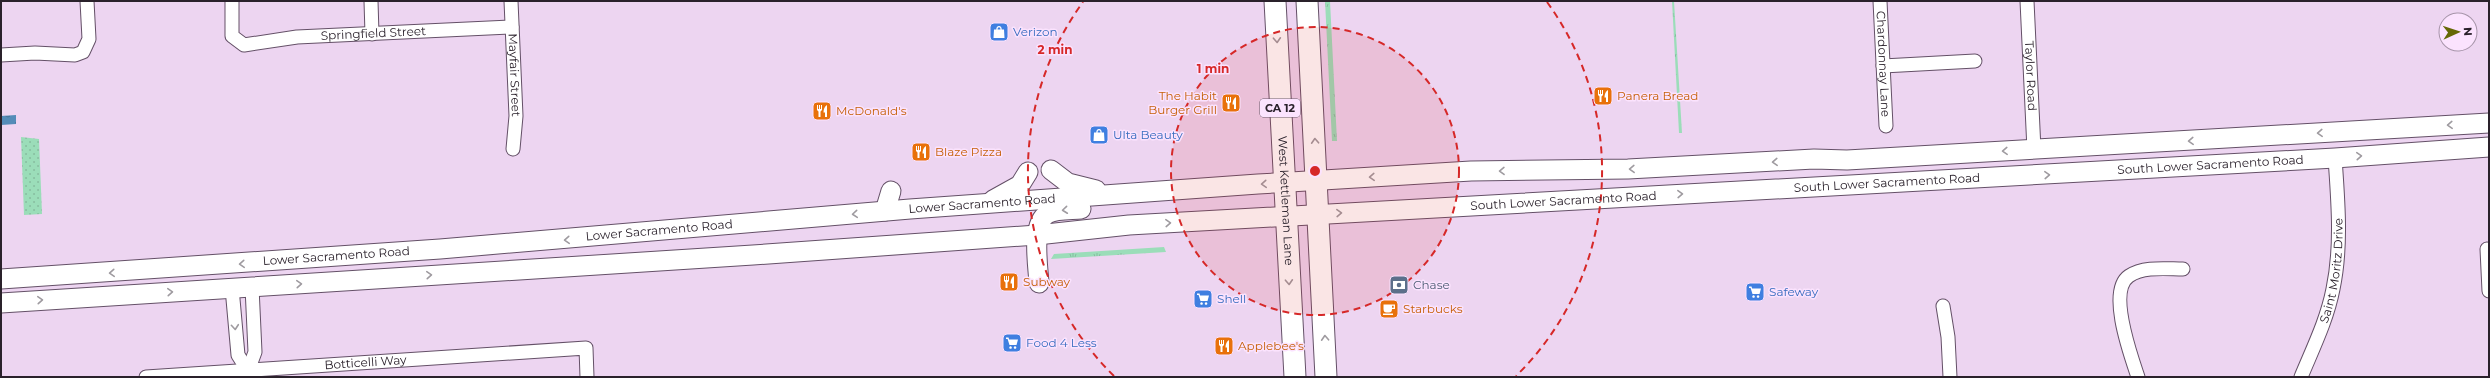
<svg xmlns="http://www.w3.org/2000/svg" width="2490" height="378" font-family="Montserrat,sans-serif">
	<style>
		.grass { fill: url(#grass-tufts) }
		.park { fill: url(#park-dots) }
		.water { fill: url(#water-ripples) }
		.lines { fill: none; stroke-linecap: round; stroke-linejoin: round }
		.minor-casing { stroke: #645067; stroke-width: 15 }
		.secondary-casing { stroke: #645067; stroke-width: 21 }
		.primary-casing { stroke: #645067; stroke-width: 23 }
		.minor { stroke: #fff; stroke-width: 13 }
		.secondary { stroke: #fff; stroke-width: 19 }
		.primary { stroke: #fff; stroke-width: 21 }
		.oneway { stroke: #9f9ba0 }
		.ring { fill: none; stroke: #d62828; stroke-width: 2; stroke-dasharray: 7 5 }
		.labels { text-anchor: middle; stroke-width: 3; stroke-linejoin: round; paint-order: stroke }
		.shield { fill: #fbe3fe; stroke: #695b6a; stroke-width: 1 }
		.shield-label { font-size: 11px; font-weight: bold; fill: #2a212b }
		.shop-label { font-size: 12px; fill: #366cbe; stroke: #fbe3fe; text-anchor: start }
		.street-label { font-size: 12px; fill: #2a212b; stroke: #fbe3fe }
		.food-label { font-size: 12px; fill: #c56008; stroke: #fbe3fe; text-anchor: start }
		.service-label { font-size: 12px; fill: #4e5e75; stroke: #fbe3fe; text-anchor: start }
		.centre { fill: #d62828; stroke: #fbe3fe; stroke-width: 2 }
		.ring-label { font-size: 12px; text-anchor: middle; font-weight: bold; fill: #d62828; stroke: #fbe3fe; stroke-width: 3; stroke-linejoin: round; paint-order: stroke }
	</style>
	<defs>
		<pattern id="grass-tufts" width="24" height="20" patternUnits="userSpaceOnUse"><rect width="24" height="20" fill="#9bddb9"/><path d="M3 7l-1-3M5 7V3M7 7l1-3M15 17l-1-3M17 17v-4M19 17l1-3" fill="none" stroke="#86bd9f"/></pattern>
		<pattern id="park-dots" width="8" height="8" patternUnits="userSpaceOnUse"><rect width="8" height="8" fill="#9bddb9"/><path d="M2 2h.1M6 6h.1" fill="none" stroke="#86bd9f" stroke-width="1.8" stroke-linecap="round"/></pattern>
		<pattern id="water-ripples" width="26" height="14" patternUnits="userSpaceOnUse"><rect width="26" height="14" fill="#548cb8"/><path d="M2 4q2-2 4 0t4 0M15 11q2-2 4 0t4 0" fill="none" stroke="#467296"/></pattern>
	</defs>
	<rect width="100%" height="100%" fill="#edd5f1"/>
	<path class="grass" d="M1325 1H1330L1337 141H1332Z
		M1672 1H1674L1682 133H1679Z
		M1164 247 1166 252 1051 259 1054 254Z"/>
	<path class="park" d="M21 137 39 139 42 214 24 215Z"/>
	<path class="water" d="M16 115V124L1 125V116Z"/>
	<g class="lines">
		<g class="minor-casing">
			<g id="minor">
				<path id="s1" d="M232 1V36L244 45 297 37 512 27"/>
				<path d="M371 1 372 34"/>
				<path id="s2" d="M511 1 516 116 513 149"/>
				<path id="s3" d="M1880 1 1886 126"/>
				<path id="s4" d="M2027 1 2034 150"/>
				<path d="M1 55 35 53 75 55 83 52 89 39 87 1"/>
				<path d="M1883 66 1975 61"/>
				<path d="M2487 249 2489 291"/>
				<path d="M232 288 238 355 248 371"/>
				<path d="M1943 306 1948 337 1950 377"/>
				<path id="s5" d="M146 377 586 348 587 377"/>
				<path d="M248 377V371L255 352 252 287"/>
				<path d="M2138 377C2131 356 2107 291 2129 276 2144 266 2166 269 2183 269"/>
				<path id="s6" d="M2301 377C2313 348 2327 320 2333 289 2342 246 2338 201 2335 158"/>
			</g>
		</g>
		<g class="secondary-casing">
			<g id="secondary">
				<path d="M1051 170 1068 183 1096 190"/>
				<path d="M993 200 1020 185 1028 172"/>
				<path d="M885 211 891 191"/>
				<path id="s7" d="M1 279 440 249 910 209 1258 184 1471 171 1628 169 1814 159 1847 160 2489 123"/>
				<path d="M1039 283C1038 266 1031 224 1047 214 1055 209 1071 210 1081 209"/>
				<path id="s8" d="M1 303 753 255 1037 235 1129 225 2335 158 2489 147"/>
			</g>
		</g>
		<g class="primary-casing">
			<g id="primary">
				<path id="s9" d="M1275 1 1295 377"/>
				<path d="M1307 1 1326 377"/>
			</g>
		</g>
		<use href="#minor" class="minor"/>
		<use href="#secondary" class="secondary"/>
		<use href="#primary" class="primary"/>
	</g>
	<defs><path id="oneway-chevron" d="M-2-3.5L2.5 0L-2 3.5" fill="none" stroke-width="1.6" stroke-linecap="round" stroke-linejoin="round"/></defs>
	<g class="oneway">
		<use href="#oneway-chevron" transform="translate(1277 40) rotate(87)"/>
		<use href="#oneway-chevron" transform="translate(2450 125) rotate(177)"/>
		<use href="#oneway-chevron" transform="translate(2320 133) rotate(177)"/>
		<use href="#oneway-chevron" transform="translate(1315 141) rotate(-93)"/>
		<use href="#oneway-chevron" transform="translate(2191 141) rotate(177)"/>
		<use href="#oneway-chevron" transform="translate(2005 151) rotate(177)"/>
		<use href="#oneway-chevron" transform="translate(2359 156) rotate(-4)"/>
		<use href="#oneway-chevron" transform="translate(1775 162) rotate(177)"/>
		<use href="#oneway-chevron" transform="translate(1632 169) rotate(178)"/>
		<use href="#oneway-chevron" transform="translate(1502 171) rotate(179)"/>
		<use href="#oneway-chevron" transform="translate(2047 175) rotate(-3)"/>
		<use href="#oneway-chevron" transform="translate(1372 177) rotate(177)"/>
		<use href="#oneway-chevron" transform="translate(1264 184) rotate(176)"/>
		<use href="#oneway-chevron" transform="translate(1680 194) rotate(-2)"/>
		<use href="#oneway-chevron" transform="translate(1065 210) rotate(174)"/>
		<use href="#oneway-chevron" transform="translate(1339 213) rotate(-2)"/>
		<use href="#oneway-chevron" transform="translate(855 214) rotate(175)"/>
		<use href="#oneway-chevron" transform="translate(1168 223) rotate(-3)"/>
		<use href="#oneway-chevron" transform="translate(567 240) rotate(176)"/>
		<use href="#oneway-chevron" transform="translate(242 264) rotate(176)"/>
		<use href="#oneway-chevron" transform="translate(112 273) rotate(176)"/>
		<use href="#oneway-chevron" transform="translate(429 275) rotate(-4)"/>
		<use href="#oneway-chevron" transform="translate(1289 282) rotate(87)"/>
		<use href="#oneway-chevron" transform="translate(299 284) rotate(-4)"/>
		<use href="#oneway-chevron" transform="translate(170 292) rotate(-4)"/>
		<use href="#oneway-chevron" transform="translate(40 300) rotate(-4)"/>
		<use href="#oneway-chevron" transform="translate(235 327) rotate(85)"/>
		<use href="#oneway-chevron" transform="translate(1325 338) rotate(-93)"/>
	</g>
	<circle cx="1315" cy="171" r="144" fill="#d62828" fill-opacity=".12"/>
	<g class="ring">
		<circle cx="1315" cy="171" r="144"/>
		<path d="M1114 376A287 287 0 0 1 1083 2M1547 2A287 287 0 0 1 1516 376"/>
	</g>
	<defs>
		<g id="shop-square" transform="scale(1)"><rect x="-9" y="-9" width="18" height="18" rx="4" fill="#3f7fe0" stroke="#fbe3fe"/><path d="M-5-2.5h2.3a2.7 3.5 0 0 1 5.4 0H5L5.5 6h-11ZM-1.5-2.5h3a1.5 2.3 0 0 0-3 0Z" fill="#fff"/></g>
		<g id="restaurant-square" transform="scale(1)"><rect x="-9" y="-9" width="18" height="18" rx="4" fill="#e8710a" stroke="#fbe3fe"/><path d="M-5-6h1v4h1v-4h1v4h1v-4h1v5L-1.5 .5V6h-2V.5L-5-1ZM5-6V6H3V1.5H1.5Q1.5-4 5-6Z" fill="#fff"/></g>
		<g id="bank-square" transform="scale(1)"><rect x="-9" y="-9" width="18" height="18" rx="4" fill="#5c6f8a" stroke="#fbe3fe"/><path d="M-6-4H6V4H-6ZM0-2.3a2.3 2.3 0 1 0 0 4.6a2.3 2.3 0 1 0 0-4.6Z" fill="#fff"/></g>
		<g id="supermarket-square" transform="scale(1)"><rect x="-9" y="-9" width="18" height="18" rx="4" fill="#3f7fe0" stroke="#fbe3fe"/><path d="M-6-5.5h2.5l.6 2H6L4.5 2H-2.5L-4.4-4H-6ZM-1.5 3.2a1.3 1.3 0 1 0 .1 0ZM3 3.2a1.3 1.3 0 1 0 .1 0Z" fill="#fff"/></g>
		<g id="cafe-square" transform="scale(1)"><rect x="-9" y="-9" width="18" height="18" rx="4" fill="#e8710a" stroke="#fbe3fe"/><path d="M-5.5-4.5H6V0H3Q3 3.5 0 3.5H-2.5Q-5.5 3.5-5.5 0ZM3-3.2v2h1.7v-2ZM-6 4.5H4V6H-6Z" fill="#fff"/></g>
	</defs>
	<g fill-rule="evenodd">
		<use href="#shop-square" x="999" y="32"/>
		<use href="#restaurant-square" x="1603" y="96"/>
		<use href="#restaurant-square" x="1231" y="103"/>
		<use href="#restaurant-square" x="822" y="111"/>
		<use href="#shop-square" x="1099" y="135"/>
		<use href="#restaurant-square" x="921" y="152"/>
		<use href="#restaurant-square" x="1009" y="282"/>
		<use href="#bank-square" x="1399" y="285"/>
		<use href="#supermarket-square" x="1755" y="292"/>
		<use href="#supermarket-square" x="1203" y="299"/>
		<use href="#cafe-square" x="1389" y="309"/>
		<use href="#supermarket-square" x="1012" y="343"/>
		<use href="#restaurant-square" x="1224" y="346"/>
	</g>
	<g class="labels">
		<rect class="shield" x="1260" y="99" width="40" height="18" rx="3"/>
		<g class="shield-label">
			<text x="1280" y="112">CA 12</text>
		</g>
		<g class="shop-label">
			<text x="1013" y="36">Verizon</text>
			<text x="1113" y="139">Ulta Beauty</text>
			<text x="1769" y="296">Safeway</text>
			<text x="1217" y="303">Shell</text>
			<text x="1026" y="347">Food 4 Less</text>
		</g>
		<g class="street-label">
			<text dy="4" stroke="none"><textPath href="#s1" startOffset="180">Springfield Street</textPath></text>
			<text dy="4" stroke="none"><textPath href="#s3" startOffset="63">Chardonnay Lane</textPath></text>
			<text dy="4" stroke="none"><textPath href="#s2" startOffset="74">Mayfair Street</textPath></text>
			<text dy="4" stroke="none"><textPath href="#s4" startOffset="75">Taylor Road</textPath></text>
			<text dy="4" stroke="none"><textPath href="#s8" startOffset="2214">South Lower Sacramento Road</textPath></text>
			<text dy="4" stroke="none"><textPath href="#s8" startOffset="1890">South Lower Sacramento Road</textPath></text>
			<text dy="4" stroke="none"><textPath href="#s9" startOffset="200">West Kettleman Lane</textPath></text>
			<text dy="4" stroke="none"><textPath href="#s8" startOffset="1566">South Lower Sacramento Road</textPath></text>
			<text dy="4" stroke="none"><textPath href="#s7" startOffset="984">Lower Sacramento Road</textPath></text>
			<text dy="4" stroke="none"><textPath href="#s7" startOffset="660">Lower Sacramento Road</textPath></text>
			<text dy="4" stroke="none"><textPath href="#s7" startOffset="336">Lower Sacramento Road</textPath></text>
			<text dy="4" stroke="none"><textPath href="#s6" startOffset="112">Saint Moritz Drive</textPath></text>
			<text dy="4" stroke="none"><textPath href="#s5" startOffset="220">Botticelli Way</textPath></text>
		</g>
		<g class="food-label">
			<text x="1217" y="100" text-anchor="end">The Habit<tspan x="1217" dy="14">Burger Grill</tspan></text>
			<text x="1617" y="100">Panera Bread</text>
			<text x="836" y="115">McDonald's</text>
			<text x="935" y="156">Blaze Pizza</text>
			<text x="1023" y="286">Subway</text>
			<text x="1403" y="313">Starbucks</text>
			<text x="1238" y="350">Applebee's</text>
		</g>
		<g class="service-label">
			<text x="1413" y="289">Chase</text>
		</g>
	</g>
	<circle cx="1315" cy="171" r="6" class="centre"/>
	<g class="ring-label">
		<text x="1055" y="54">2 min</text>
		<text x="1213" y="73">1 min</text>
	</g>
	<rect width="2490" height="378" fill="none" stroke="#2a212b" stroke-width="4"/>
	<g transform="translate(2458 32) rotate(87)"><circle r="19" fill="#fbe3fe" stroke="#a795aa"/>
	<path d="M0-3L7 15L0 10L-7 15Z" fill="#666806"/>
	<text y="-6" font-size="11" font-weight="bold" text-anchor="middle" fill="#2a212b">N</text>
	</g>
</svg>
